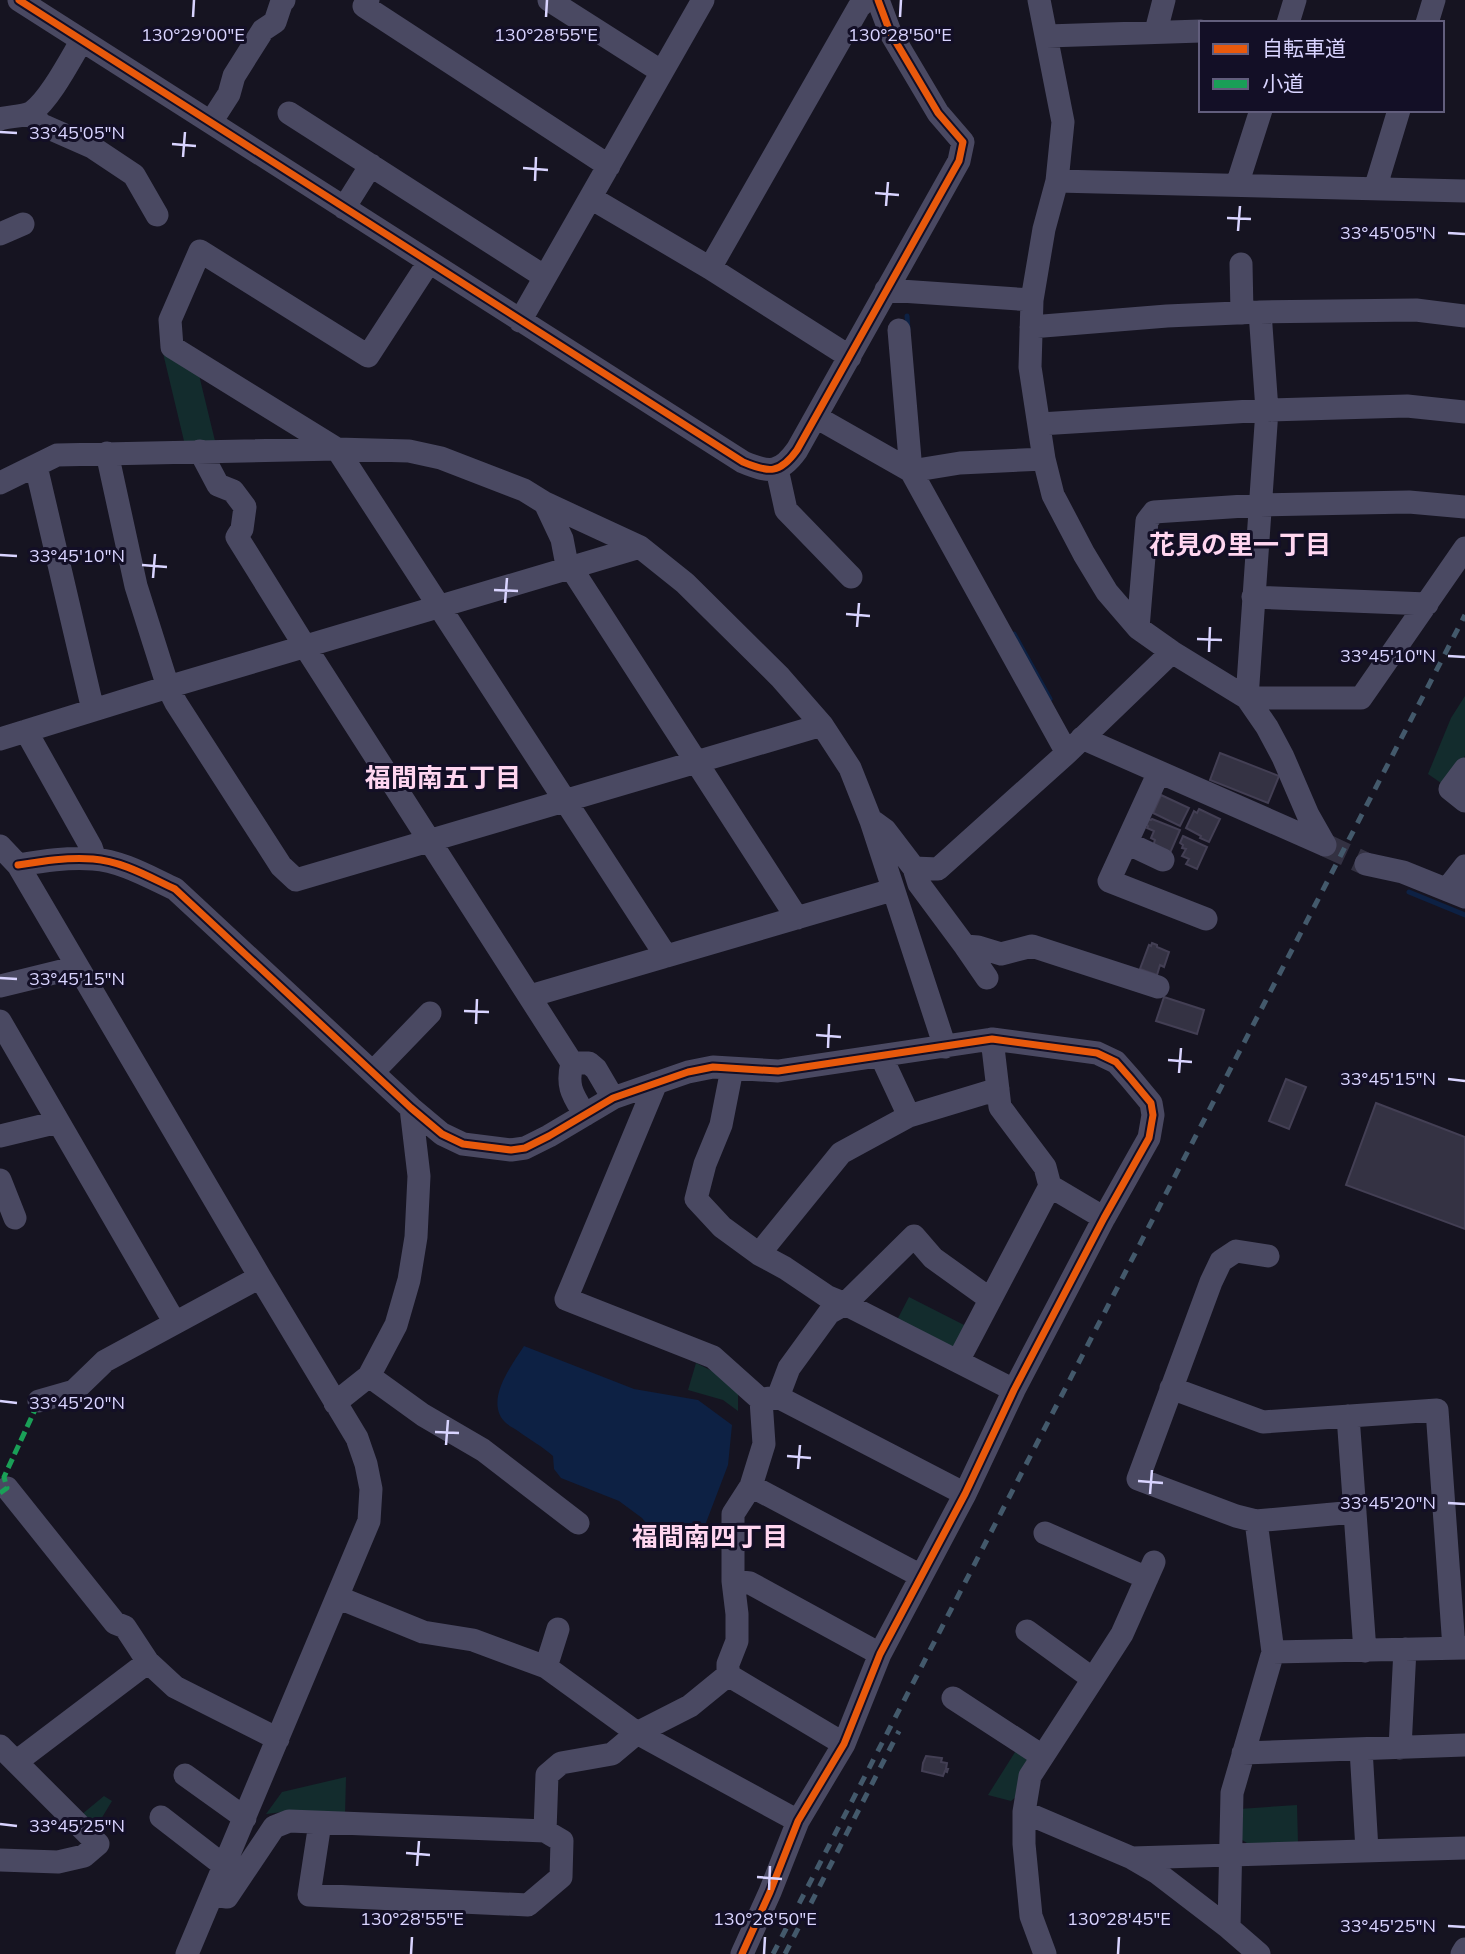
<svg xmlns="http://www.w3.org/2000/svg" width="1465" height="1954" font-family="Mulish,'Noto Sans JP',sans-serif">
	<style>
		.green { fill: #132c2d }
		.water { fill: #0d2144 }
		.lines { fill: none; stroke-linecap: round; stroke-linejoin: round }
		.stream { stroke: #0d2144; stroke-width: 5 }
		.building { fill: #343243; stroke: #433f54; stroke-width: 2 }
		.minor-tunnel { stroke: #333142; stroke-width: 23; stroke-dasharray: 23 11; stroke-linecap: butt }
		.minor { stroke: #4a4962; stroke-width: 23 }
		.rail { stroke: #43596b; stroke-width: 5; stroke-dasharray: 10 9; stroke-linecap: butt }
		.quiet { stroke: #1a9f57; stroke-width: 5; stroke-dasharray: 10 5; stroke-linecap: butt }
		.cycleway-casing { stroke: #130f26; stroke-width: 11 }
		.cycleway { stroke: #e8590c; stroke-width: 7 }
		.ticks { fill: none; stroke: #d9d4ff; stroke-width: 2.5 }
		.labels { text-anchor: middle; stroke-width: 6; stroke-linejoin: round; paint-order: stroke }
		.neighbourhood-label { font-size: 26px; font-weight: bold; fill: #ffd6f0; stroke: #130f26 }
		.ticks-label { font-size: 18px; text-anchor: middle; fill: #d9d4ff; stroke: #130f26; stroke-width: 6; stroke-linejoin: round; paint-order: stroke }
	</style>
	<rect width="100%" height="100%" fill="#161421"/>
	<path class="green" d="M163 353 199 375 215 441H184Z
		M1465 696V756L1444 785 1428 774 1451 718Z
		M909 1297 968 1327 958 1345 948 1347 896 1322Z
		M696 1363 714 1372 738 1393V1411L723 1400 688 1390Z
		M1017 1749 1030 1757 1017 1796 1011 1801 988 1795Z
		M346 1777 345 1816 291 1811 266 1814 282 1792Z
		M104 1796 112 1801 95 1829 81 1815Z
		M1297 1805 1298 1843H1247L1239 1838V1809Z"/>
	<path class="water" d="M524 1346 634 1389 698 1400 732 1425 728 1465 704 1528 693 1537 675 1543 658 1537 642 1518 619 1501 561 1478 554 1469 553 1456C542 1446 530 1440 518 1431 514 1428 507 1425 504 1421 485 1399 512 1365 524 1346Z"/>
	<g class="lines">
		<path class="stream" d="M907 316 908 330
			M1014 634 1050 699
			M1409 892 1465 915"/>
	</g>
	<path class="building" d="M1220 753 1279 776 1268 803 1210 780Z
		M1161 795 1189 808 1180 826 1153 813Z
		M1199 809 1220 819 1209 842 1200 838 1201 836 1186 828 1194 811 1197 813Z
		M1148 819 1151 820 1152 819 1180 830 1170 853 1153 846 1155 840 1151 838 1154 831 1147 828 1148 826 1145 824Z
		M1183 836 1207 847 1197 869 1186 864 1189 859 1182 856 1186 849 1182 848 1183 845 1180 843Z
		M1152 943 1157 945V947L1169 952 1164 967 1160 965 1157 975 1140 969 1149 945 1151 946Z
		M1164 997 1204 1010 1197 1034 1156 1021Z
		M1286 1079 1306 1087 1289 1129 1269 1121Z
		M1376 1103 1465 1137V1229L1346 1185Z
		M926 1756 942 1758 941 1762 947 1763 946 1769H948L947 1772 945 1771 943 1776 922 1771 923 1763Z"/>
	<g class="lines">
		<path class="minor-tunnel" d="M1325 845 1366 864"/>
		<path class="minor" d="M19 0 743 462C769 473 780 474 797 450L959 161 963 142 938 113 890 32 878 0
			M368 0 364 6 609 166
			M549 0 662 72
			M1039 0 1063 122 1057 181 1044 229 1032 300 1030 367 1044 459 1053 495 1084 554 1107 592 1138 628 1172 652 1247 698 1267 727 1283 757 1308 815 1325 845
			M1288 23 1295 0
			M1427 23 1434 0
			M1156 31 1164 0
			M1047 36 1201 31
			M289 113 545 277
			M30 114 42 125 92 147 134 175 157 215
			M0 119C9 116 24 117 32 112 50 99 70 60 82 40
			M211 122 229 94 234 76 263 30 275 22 282 1 284 0
			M1057 181 1465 191
			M1237 185 1261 110
			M1375 189 1399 110
			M591 198 710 268 850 357
			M344 208 371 165
			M0 234 23 224
			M429 262 368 356 200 251 170 320 172 347 337 449 666 956
			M1241 264 1242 313
			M710 268 859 7 866 0
			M886 290 1032 300
			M520 321 703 0
			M1031 327 1167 316 1260 312 1416 310 1465 316
			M899 330 911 471 1067 753
			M816 417 911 471 960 463 1044 459
			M1040 424 1267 410 1407 406 1465 412
			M200 451 218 485 233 491 245 507 242 529 237 537 306 648 572 1063C566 1087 573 1095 585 1115
			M107 453 136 586 168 687 176 703 281 866 296 880 822 725
			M36 466 93 710
			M777 469 786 510 851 577
			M0 483 57 455 337 449 409 451 441 458 524 490 545 503 640 547 685 583 780 677 822 725 850 768 871 821 945 1047
			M545 503 562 539 566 560 797 918
			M1253 597 1427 604
			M1138 628 1147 521 1154 512 1260 505 1409 502 1465 507
			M1247 698 1267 410 1260 312
			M1247 698H1361L1465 548
			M26 731 91 847 95 859
			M1082 738 1325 845
			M0 739 168 687 640 547
			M1465 769 1450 789 1465 801
			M1159 772 1109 881 1206 919
			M874 822 885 830 914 868 938 869 1067 753 1172 652
			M1127 843 1163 860
			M0 846 18 865 260 1277 357 1438 366 1464 371 1489 369 1521 187 1954
			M1366 864 1403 872 1465 897
			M18 865C43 861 68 857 93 859 122 861 149 877 175 889L411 1108 442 1134 463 1144 511 1150 525 1148 549 1136 613 1098 688 1072 713 1067 778 1071 992 1039 1097 1053 1116 1062 1131 1079 1151 1103 1153 1115 1149 1138 1104 1218 1014 1390 965 1494 880 1654 844 1744 798 1821 770 1892 742 1954
			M914 868 919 884 965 946 978 947 1001 954 1032 946 1158 987
			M1447 889 1465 866
			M965 946 987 978
			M0 986 78 967
			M530 996 892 890
			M0 1021 175 1323
			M992 1039 1000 1107 1045 1167 1050 1186
			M881 1056 909 1116 998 1089
			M572 1063H589L596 1069 613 1098
			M732 1069 721 1125 705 1164 696 1199 722 1227 759 1254 785 1268 828 1297 845 1304 1014 1390
			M373 1072 430 1013
			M656 1083 566 1299 713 1357 761 1400 764 1444 751 1486 733 1514V1581L737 1614V1641L728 1664V1675
			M0 1136 58 1122
			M0 1180 15 1218
			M759 1254 841 1153 909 1116
			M1268 1256 1236 1251 1221 1261 1211 1282 1138 1479 1236 1516 1256 1521 1355 1512
			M958 1361 1050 1186 1104 1218
			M369 1376 423 1415 483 1450 578 1523
			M1171 1388 1263 1422 1437 1410 1454 1648
			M778 1397 789 1368 829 1313 845 1304 914 1236 933 1258 990 1299
			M764 1399 778 1397 965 1494
			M39 1401 74 1391 105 1361 260 1277
			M335 1403 369 1376 396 1325 409 1280 416 1237 419 1176 411 1108
			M1348 1416 1365 1651
			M751 1486 921 1576
			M7 1488 115 1623 125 1627 148 1662 175 1687 278 1739
			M1256 1521 1273 1652
			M1045 1533 1147 1578
			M733 1581 750 1583 880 1654
			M337 1597 423 1632 473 1640 546 1667 637 1733 798 1821
			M1027 1631 1093 1679 1030 1776 1024 1812V1844L1031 1916 1045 1954
			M546 1667 558 1629
			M728 1675 844 1744
			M1093 1679 1122 1634 1154 1562
			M953 1698 1042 1756
			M0 1746 98 1844 84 1856 58 1862 0 1860
			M1400 1748 1405 1649
			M1361 1749 1367 1850
			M1243 1753 1465 1745
			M16 1762 148 1662
			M185 1775 245 1818
			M1024 1812 1132 1858 1156 1872 1229 1928 1259 1954
			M161 1817 223 1865
			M545 1831 547 1775 561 1763 612 1754 637 1733 690 1706 728 1675
			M1132 1858 1465 1848
			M212 1895 227 1897 274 1827 289 1821 545 1831 562 1841 561 1877 528 1905 309 1895 320 1823
			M1229 1928 1232 1793 1273 1652 1465 1648
			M1462 1954 1465 1949"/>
		<path class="rail" d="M773 1954 1465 615
			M785 1954 899 1731"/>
		<path class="quiet" d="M0 1493 7 1488 4 1477 39 1401"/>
		<g class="cycleway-casing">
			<path id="cycleway" d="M19 0 743 462C769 473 780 474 797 450L959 161 963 142 938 113 890 32 878 0
				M18 865C43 861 68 857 93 859 122 861 149 877 175 889L411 1108 442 1134 463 1144 511 1150 525 1148 549 1136 613 1098 688 1072 713 1067 778 1071 992 1039 1097 1053 1116 1062 1131 1079 1151 1103 1153 1115 1149 1138 1104 1218 1014 1390 965 1494 880 1654 844 1744 798 1821 770 1892 742 1954"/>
		</g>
		<use href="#cycleway" class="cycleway"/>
	</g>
	<path class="ticks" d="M193 17 194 0M546 17 547 0M900 17 901 0M0 132 17 133M172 144 196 146M183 157 185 132M523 168 548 170M535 181 536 157M875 193 899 195M886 206 888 182M1227 218 1251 219M1238 231 1240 206M1448 233 1465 234M0 555 17 556M142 565 167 567M153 578 155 554M494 590 518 591M505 603 507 578M846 614 870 616M857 627 859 603M1197 639 1222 640M1209 652 1210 627M1448 656 1465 657M0 978 17 979M464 1011 489 1012M476 1024 477 999M816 1035 841 1037M828 1048 829 1024M1168 1060 1192 1062M1179 1073 1181 1048M1448 1079 1465 1081M0 1401 17 1403M435 1432 459 1433M446 1445 448 1420M787 1456 811 1458M798 1469 800 1445M1138 1481 1163 1483M1150 1494 1152 1470M1448 1503 1465 1504M0 1824 17 1826M406 1853 430 1855M417 1866 419 1841M757 1877 782 1879M769 1890 770 1866M1448 1926 1465 1927M411 1954 412 1937M764 1954 765 1937M1118 1954 1119 1937"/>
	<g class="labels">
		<g class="neighbourhood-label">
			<text x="1240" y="554">花見の里一丁目</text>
			<text x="443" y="787">福間南五丁目</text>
			<text x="710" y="1546">福間南四丁目</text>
		</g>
	</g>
	<g class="ticks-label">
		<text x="193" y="41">130°29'00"E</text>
		<text x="546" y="41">130°28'55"E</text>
		<text x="900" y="41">130°28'50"E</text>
		<text x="77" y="139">33°45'05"N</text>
		<text x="1388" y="239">33°45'05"N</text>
		<text x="77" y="562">33°45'10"N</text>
		<text x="1388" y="662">33°45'10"N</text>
		<text x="77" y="985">33°45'15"N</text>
		<text x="1388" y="1085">33°45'15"N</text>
		<text x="77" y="1409">33°45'20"N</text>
		<text x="1388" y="1509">33°45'20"N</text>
		<text x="77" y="1832">33°45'25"N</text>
		<text x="412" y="1925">130°28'55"E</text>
		<text x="765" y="1925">130°28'50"E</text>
		<text x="1119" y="1925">130°28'45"E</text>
		<text x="1388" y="1932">33°45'25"N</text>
	</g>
	<rect x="1199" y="21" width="245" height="91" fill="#130f26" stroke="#625e7d" stroke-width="2"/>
	<rect x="1213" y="44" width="35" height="10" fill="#e8590c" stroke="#625e7d" stroke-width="2"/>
	<text x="1262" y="56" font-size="21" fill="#d9d4ff">自転車道</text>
	<rect x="1213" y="79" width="35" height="10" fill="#1a9f57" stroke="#625e7d" stroke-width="2"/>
	<text x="1262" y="91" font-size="21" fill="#d9d4ff">小道</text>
</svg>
